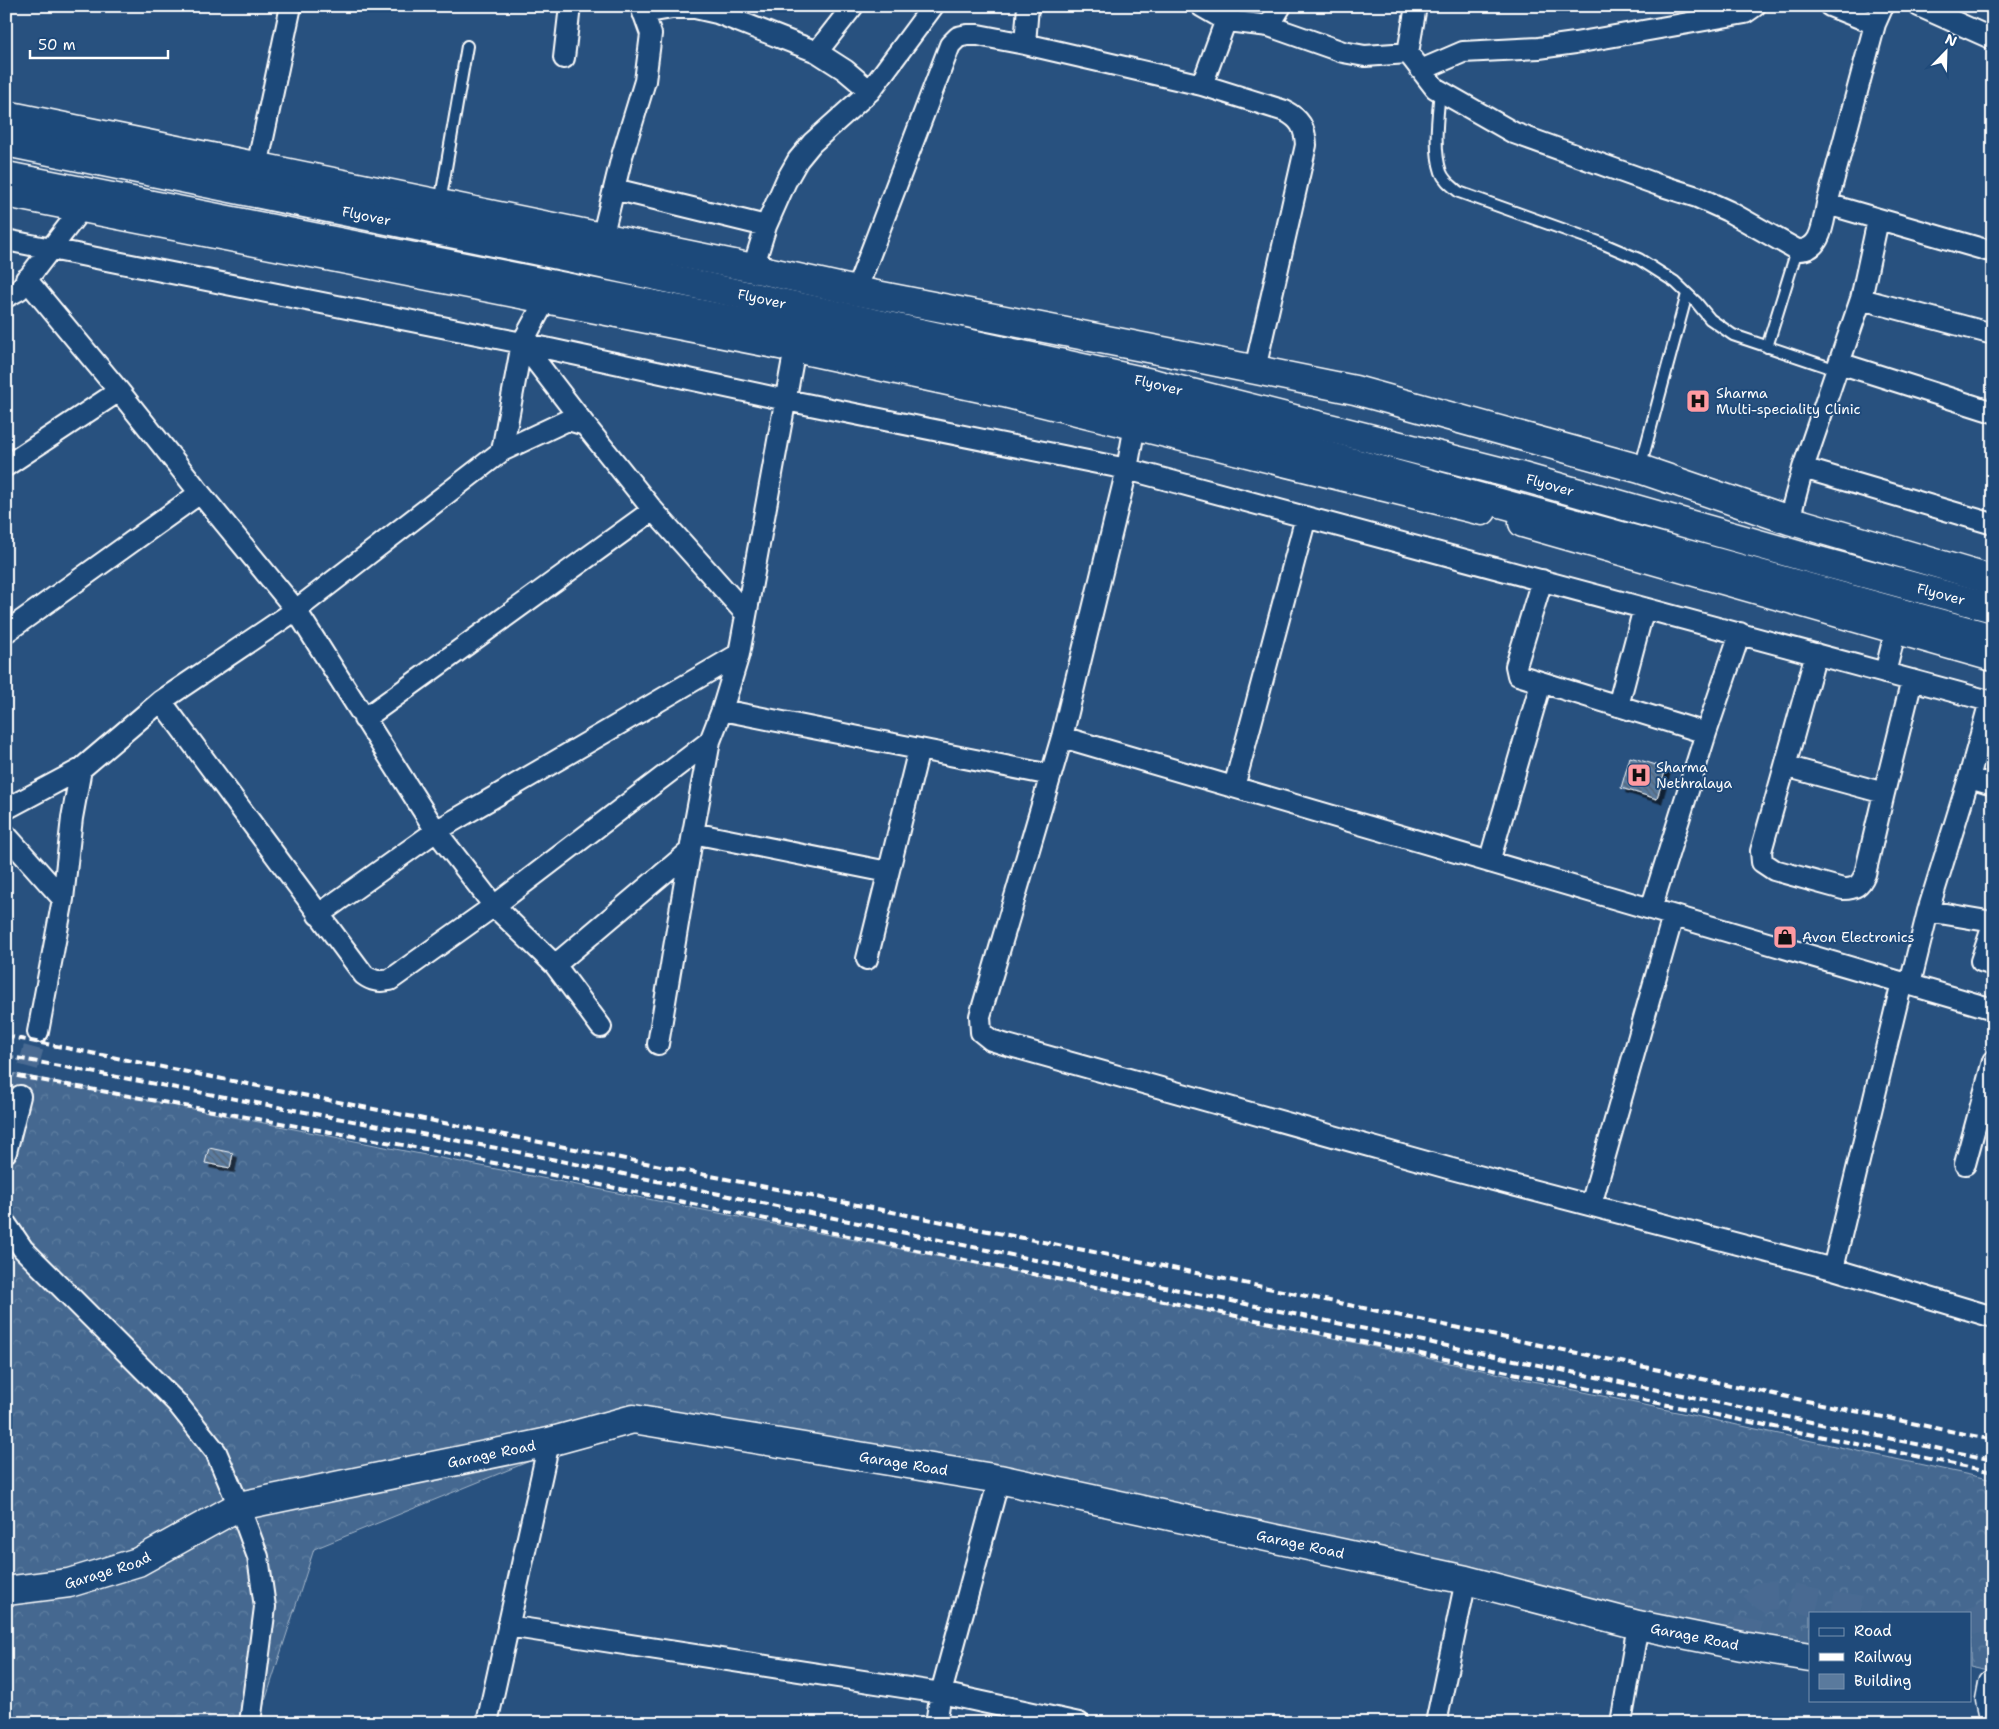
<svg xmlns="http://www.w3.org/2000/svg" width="1999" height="1729" font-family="'Shantell Sans',sans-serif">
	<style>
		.forest { fill: url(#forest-crowns); stroke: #a2b4c8 }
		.building { fill: url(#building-back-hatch); stroke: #fff; filter: url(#shadow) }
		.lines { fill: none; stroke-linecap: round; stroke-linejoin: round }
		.street-tunnel { stroke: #486b92; stroke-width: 20; stroke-dasharray: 20 10; stroke-linecap: butt }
		.secondary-tunnel { stroke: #486b92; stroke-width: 28; stroke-dasharray: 28 14; stroke-linecap: butt }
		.lane-casing { stroke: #fff; stroke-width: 14 }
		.street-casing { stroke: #fff; stroke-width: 24 }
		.secondary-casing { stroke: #fff; stroke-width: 31 }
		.highway-casing { stroke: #fff; stroke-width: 31 }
		.lane { stroke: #1f4a7a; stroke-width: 10 }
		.street { stroke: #1f4a7a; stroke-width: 20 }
		.secondary { stroke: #1f4a7a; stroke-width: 28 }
		.highway { stroke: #1f4a7a; stroke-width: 28 }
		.rail { stroke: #fff; stroke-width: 4; stroke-dasharray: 8 4; stroke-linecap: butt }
		.labels { text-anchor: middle; stroke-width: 4; stroke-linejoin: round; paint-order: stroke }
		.street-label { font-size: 14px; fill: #fff; stroke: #1f4a7a }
		.poi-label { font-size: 14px; fill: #fff; stroke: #1f4a7a; text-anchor: start }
	</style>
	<defs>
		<pattern id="forest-crowns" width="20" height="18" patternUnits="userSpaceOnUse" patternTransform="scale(1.25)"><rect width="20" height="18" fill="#446890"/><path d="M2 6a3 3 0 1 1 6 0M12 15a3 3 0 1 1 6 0" fill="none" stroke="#607fa1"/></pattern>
		<pattern id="building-back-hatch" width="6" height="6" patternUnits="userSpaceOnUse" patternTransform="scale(1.25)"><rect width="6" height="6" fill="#5a7a9d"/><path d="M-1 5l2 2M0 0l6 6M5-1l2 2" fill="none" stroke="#536374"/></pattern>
		<filter id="shadow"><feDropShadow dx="4.5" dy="4.5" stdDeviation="0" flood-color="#0009"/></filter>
	</defs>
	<rect width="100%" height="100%" fill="#28517f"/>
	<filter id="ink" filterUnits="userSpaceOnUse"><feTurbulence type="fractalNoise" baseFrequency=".02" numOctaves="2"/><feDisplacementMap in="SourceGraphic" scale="10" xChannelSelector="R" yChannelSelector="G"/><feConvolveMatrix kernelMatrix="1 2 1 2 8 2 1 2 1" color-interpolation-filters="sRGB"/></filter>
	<g filter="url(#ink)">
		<path class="forest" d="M6 1072 1133 1295 1993 1480V1671L1970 1666V1613H1810V1646L633 1419 314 1549 258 1723H6Z"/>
		<path class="building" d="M1630 757 1666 768 1657 799 1621 788Z
			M209 1148 233 1153 230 1168 205 1163Z"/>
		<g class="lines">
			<path class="street-tunnel" d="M20 1096 38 1032"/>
			<path class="secondary-tunnel" d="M1970 1622 1993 1614
				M1742 1646 1752 1609 1762 1596 1783 1595 1823 1604 1873 1613"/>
			<g class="lane-casing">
				<path id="lane" d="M1440 90C1438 114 1433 149 1441 172 1444 181 1452 186 1459 192L1599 242 1639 259 1675 282 1696 302 1710 319 1733 335 1837 370
					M440 203 467 46
					M1767 347 1797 250
					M1640 468 1687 294"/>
			</g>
			<g class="street-casing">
				<path id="street" d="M1201 6 1227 21 1269 26 1343 52 1365 56 1408 53 1435 88 1514 133 1656 184 1697 197 1728 211 1797 250C1822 252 1823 222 1827 204
					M1830 6 1875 24
					M1883 6 1875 24 1827 204 1993 252
					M1919 6 1993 39
					M643 13 672 8H695L717 13 817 52 845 70 870 91
					M1269 26 1281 6
					M1025 44 1028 6
					M817 52 853 6
					M1408 53 1416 6
					M564 58 570 6
					M1421 70 1463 52 1539 48 1575 43 1745 13 1755 6
					M1202 85 1231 6
					M257 167 291 6
					M614 189 766 226
					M602 238 622 156 645 81 651 34 641 6
					M6 240 522 343 786 400 1127 469 1993 702
					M753 268 766 226 786 181 798 160 812 143 870 91 933 6
					M856 291 950 45 958 37 967 35H978L1025 44 1202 85 1285 111C1300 119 1305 127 1306 145L1255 369
					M6 297 19 290 82 208
					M1861 299 1993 334
					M522 343 585 425 653 510 746 614
					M1839 363 1993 412
					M1135 425 1127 469 1062 737 980 1016 981 1032 991 1040 1007 1045 1448 1168 1833 1269 1993 1317
					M502 451 568 420 585 425
					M6 466 119 391
					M1803 468 1993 524
					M200 493 296 610 436 831 494 906 555 965 601 1027
					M1789 520 1803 468 1861 299 1878 220
					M1542 580 1516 666 1518 675 1706 733 1651 909
					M6 632 200 493 119 391 26 279
					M1816 654 1785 766 1884 793 1912 680
					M1885 673 1896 629
					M161 701 364 975C372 981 379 982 390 980L494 906 710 741
					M1618 706 1644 608
					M722 710 1051 775
					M364 719 653 510
					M1706 733 1740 633
					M1062 737 1993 1009
					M1785 766 1761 851 1762 862 1774 870 1843 889C1855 889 1860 886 1865 874L1884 793
					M1969 778 1990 701
					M1993 785 1969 778 1928 911 1993 922
					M1234 787 1306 517
					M6 809 81 769
					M693 833 888 872
					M6 835 63 899
					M1489 862 1541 683
					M318 915 436 831 739 654
					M1993 925 1981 961 1993 965
					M867 959 919 749
					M555 965 690 851
					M1910 984 1928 911
					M38 1032 63 899 72 818 81 769 161 701 296 610 502 451 522 343 546 299
					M658 1044 693 833 710 741 722 710 739 654 795 348
					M6 1152 20 1096
					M1965 1164 1993 1061
					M1591 1205 1673 916
					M6 1224 23 1249 177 1403 216 1452 239 1506 258 1557 265 1607 250 1723
					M1833 1269 1902 982
					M508 1626 941 1693 1079 1723
					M487 1723 549 1442
					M936 1723 941 1693 999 1479
					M1436 1723 1466 1580
					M1621 1723 1638 1625"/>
			</g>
			<g class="secondary-casing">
				<g id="secondary">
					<path d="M6 115 753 268 856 291 1178 354 1355 390 1640 469 1789 520 1993 580"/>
					<path d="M6 193 795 348 1004 393 1482 511"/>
					<path d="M1523 523 1993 657"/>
					<path id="s1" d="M6 1591 69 1583 138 1562 239 1506 549 1442 633 1419 999 1479 1466 1580 1638 1625 1742 1646 1810 1657"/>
					<path d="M1993 1684 1990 1700 1993 1713"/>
				</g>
			</g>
			<g class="highway-casing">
				<g id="highway">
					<path id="s2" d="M6 142 592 262 1156 384 1519 476 1815 560 1993 608"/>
					<path d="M6 176 842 342 1139 406 1296 447 1993 638"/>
					<path d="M322 206 325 181"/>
				</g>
			</g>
			<use href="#lane" class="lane"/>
			<use href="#street" class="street"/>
			<use href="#secondary" class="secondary"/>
			<use href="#highway" class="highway"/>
			<path class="rail" d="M6 1036 1139 1261 1993 1440
				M6 1056 518 1152 1993 1460
				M6 1074 431 1150 1993 1472"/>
		</g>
	</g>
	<defs>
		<g id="hospital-square" transform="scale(1.25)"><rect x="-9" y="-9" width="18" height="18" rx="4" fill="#ff9aa2" stroke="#1f4a7a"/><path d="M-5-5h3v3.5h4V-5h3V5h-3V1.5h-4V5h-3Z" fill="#111"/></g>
		<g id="shop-square" transform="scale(1.25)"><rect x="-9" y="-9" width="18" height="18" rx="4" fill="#ff9aa2" stroke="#1f4a7a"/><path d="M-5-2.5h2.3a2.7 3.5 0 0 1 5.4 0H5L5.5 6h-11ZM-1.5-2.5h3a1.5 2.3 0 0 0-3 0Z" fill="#111"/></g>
	</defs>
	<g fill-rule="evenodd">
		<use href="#hospital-square" x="1698" y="401"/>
		<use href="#hospital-square" x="1639" y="775"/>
		<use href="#shop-square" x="1785" y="937"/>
	</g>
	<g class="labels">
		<g class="street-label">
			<text dy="5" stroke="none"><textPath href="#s2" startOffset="368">Flyover</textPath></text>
			<text dy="5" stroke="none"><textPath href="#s2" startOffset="772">Flyover</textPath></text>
			<text dy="5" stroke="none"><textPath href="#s2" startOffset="1178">Flyover</textPath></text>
			<text dy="5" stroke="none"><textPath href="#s2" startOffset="1582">Flyover</textPath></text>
			<text dy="5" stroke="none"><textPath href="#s2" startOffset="1988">Flyover</textPath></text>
			<text dy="5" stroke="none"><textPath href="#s1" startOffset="509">Garage Road</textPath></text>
			<text dy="5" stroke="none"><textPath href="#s1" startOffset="929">Garage Road</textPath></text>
			<text dy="5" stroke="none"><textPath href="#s1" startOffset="1334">Garage Road</textPath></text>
			<text dy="5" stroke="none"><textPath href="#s1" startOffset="104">Garage Road</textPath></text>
			<text dy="5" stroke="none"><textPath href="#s1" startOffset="1739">Garage Road</textPath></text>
		</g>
		<g class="poi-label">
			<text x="1716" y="398">Sharma<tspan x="1716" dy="16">Multi-speciality Clinic</tspan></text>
			<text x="1656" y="772">Sharma<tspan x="1656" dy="16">Nethralaya</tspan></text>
			<text x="1802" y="942">Avon Electronics</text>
		</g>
	</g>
	<rect width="1999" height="1729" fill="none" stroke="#1f4a7a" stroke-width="25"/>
	<rect x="12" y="12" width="1974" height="1704" fill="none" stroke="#fff" stroke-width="2" filter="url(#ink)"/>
	<rect x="1809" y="1612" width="162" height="90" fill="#1f4a7a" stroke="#7992af"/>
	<rect x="1819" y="1628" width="25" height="8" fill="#1f4a7a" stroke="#7992af"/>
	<text x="1854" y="1636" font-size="15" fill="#ffffff">Road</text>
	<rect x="1819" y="1653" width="25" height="8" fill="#ffffff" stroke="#7992af"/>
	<text x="1854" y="1662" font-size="15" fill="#ffffff">Railway</text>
	<rect x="1819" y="1674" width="25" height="15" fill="#5a7a9d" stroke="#7992af"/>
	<text x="1854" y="1686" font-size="15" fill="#ffffff">Building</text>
	<g transform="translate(1946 52) rotate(23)" stroke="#1f4a7a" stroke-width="4" paint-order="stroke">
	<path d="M0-4L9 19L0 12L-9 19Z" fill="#ffffff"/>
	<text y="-8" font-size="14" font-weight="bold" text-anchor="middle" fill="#ffffff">N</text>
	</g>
	<path d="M30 50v8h138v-8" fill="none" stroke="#ffffff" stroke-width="2.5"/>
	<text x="38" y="50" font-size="15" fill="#ffffff" stroke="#1f4a7a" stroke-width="4" paint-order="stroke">50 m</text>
</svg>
